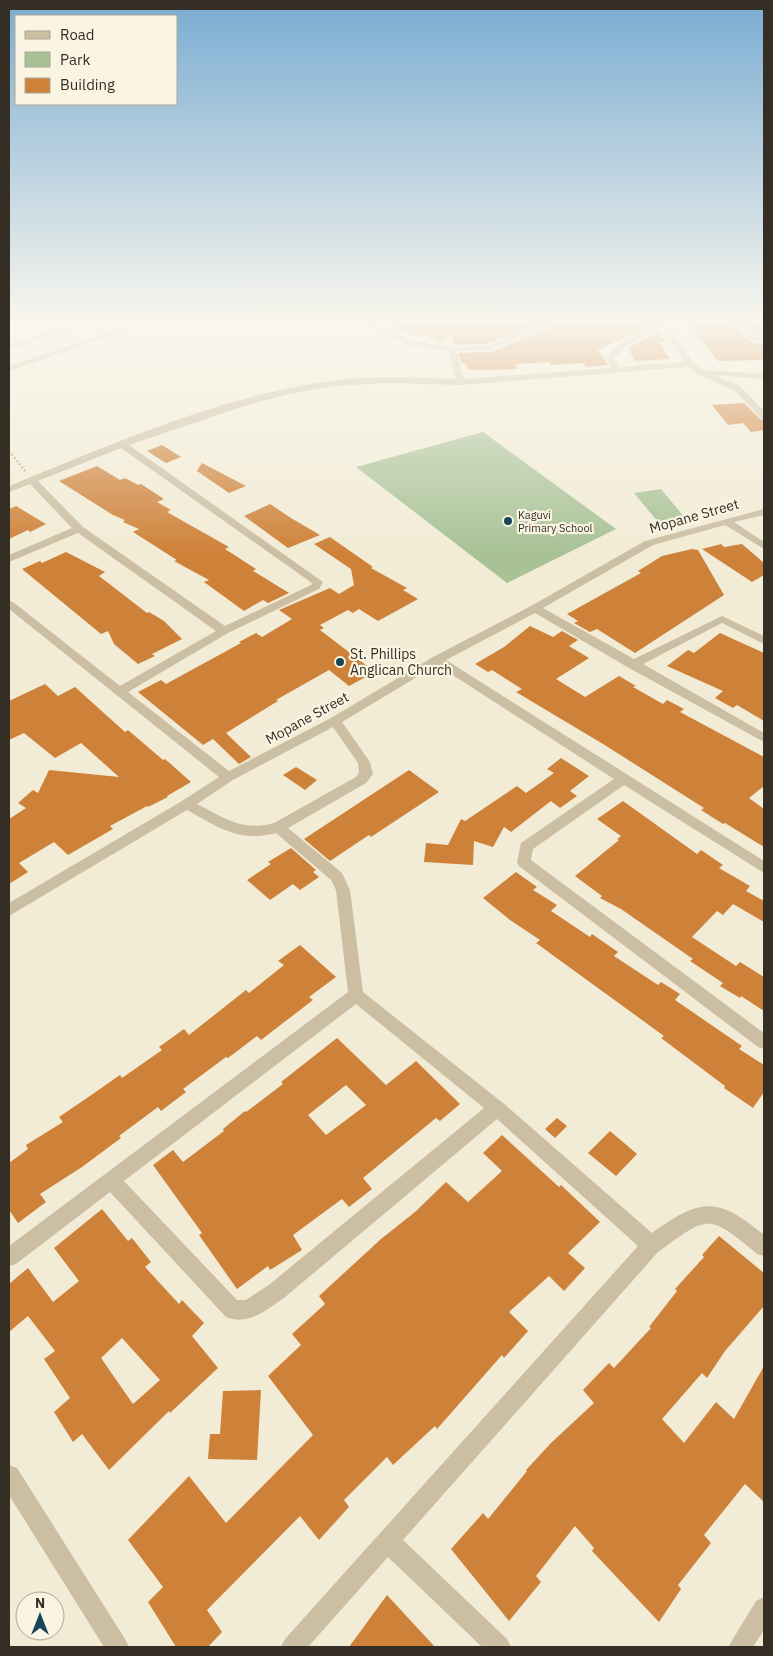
<svg xmlns="http://www.w3.org/2000/svg" width="773" height="1656" font-family="'IBM Plex Sans',sans-serif">
	<style>
		.green { fill: #a8c296 }
		.building { fill: #ce8139; fill-rule: evenodd }
		.lines { fill: none; stroke-linecap: round; stroke-linejoin: round }
		.path { stroke: #b6a98c; stroke-width: 2; stroke-dasharray: 2 2; stroke-linecap: butt }
		.minor { fill: #cbbea2; fill-rule: evenodd }
		.tertiary { fill: #cbbea2; fill-rule: evenodd }
		.poi-dot { fill: #184458; stroke: #faf5e2; stroke-width: 2 }
		.labels { text-anchor: middle; stroke-width: 4.5; stroke-linejoin: round; paint-order: stroke }
		.far-poi-label { font-size: 11px; fill: #342e25; stroke: #faf5e2; text-anchor: start }
		.street-label { font-size: 14px; fill: #342e25; stroke: #faf5e2 }
		.poi-label { font-size: 14px; fill: #342e25; stroke: #faf5e2; text-anchor: start }
	</style>
	<rect width="100%" height="100%" fill="#f2ecd6"/>
	<path class="green" d="M483 432 616 529 507 583 356 467Z
		M661 489 685 518 658 522 634 493Z"/>
	<path class="building" d="M383 321H542L487 344 455 345 451 336 439 341 424 335 419 337Z
		M562 321H654L655 323 598 350 608 365 586 367 584 363 551 365 549 362 515 364 518 369 469 370 465 363H462L459 356 458 353 492 352Z
		M686 321H729L748 341 764 345V360L718 361Z
		M743 321H764V337L756 334Z
		M659 331 666 342H659L670 359 635 361 628 348Z
		M744 403 760 419 764 421V430L751 432 743 423 728 425 712 405Z
		M162 445 181 457 166 463 147 451Z
		M202 463 246 486 229 493 197 471Z
		M97 466 120 480 125 478 138 485 141 484 164 499 157 502 171 510 167 512 229 547 225 549 256 569 253 571 289 593 268 603 263 600 244 611 204 582 209 580 174 561 177 560 133 532 139 529 123 522 125 520 113 515 59 481Z
		M270 504 291 518 320 535 288 548 244 516Z
		M16 506 46 524 30 532 28 530 9 539V509Z
		M330 537 373 567 371 568 407 588 403 590 418 599 378 621 359 609 353 613 348 610 320 625 324 628 320 630 375 672 349 686 329 670 276 700 278 701 226 733 251 757 239 764 213 739 203 745 138 692 161 680 166 684 241 643 239 642 256 633 262 637 292 619 279 610 330 588 339 594 354 585 351 569 314 544Z
		M721 544 724 547 742 544 764 563V575L752 582 702 549Z
		M692 549 698 550 724 595 635 653 597 629 590 632 574 623 578 621 567 614 641 573 638 571 662 556Z
		M66 552 105 572 99 576 147 613 149 612 164 621 182 639 152 654 155 656 138 664 114 644 108 631 101 634 22 569 40 561 42 563Z
		M530 626 553 637 562 631 578 640 569 646 589 658 556 679 585 697 619 676 636 686 633 687 663 704 667 700 684 709 680 712 764 757V786L749 798 764 809V847L725 823 723 824 701 810 704 808 603 744 516 692 522 689 492 670 488 672 475 664 504 647Z
		M720 633 764 653V721L737 705 733 708 715 698 723 691 667 666 688 650 694 653Z
		M45 684 58 696 75 687 125 732 128 730 163 760 165 759 191 782 167 796 168 797 148 807 147 806 110 826 113 829 68 855 54 842 19 863 28 872 9 884V819L26 808 18 803 33 790 38 793 49 770 119 777 81 743 55 758 24 733 9 740V701Z
		M561 758 589 776 570 791 577 796 560 808 551 801 511 832 504 827 493 847 474 841 473 865 424 862 426 843 448 845 461 819 465 821 517 786 526 793 554 773 547 769Z
		M296 767 317 780 305 790 283 775Z
		M409 770 439 792 371 837 369 835 330 861 304 839Z
		M623 801 697 854 701 850 723 865 719 868 750 886 746 891 764 901V922L733 904 723 915 717 911 692 937 736 966 740 962 764 977V1011L741 996 740 998 720 986 723 983 690 961 693 959 621 909 600 898 602 896 575 876 619 840 617 839 621 836 597 819Z
		M291 848 316 870 313 872 319 877 300 890 293 884 270 900 247 880 271 864 268 862Z
		M516 872 537 887 533 890 557 905 551 911 590 937 592 934 618 952 614 956 658 985 661 982 680 994 675 1000 742 1046 739 1049 764 1065V1092L753 1108 724 1088 725 1086 661 1038 664 1036 536 943 540 940 510 920 483 898Z
		M300 945 336 977 309 997 313 1000 261 1040 257 1036 228 1058 226 1057 183 1089 186 1092 161 1111 158 1107 119 1136 121 1138 82 1167 40 1194 46 1202 18 1223 9 1210V1163L28 1149 26 1145 63 1122 59 1117 87 1098 120 1075 122 1078 162 1050 159 1047 184 1029 189 1035 246 990 249 993 284 965 278 961Z
		M337 1038 386 1085 416 1061 460 1104 440 1121 436 1118 363 1178 372 1189 349 1207 342 1199 293 1235 302 1250 270 1270 268 1266 237 1289 199 1235 202 1233 153 1165 173 1150 183 1162 224 1131 223 1129 245 1111 246 1112 283 1084 281 1082ZM346 1085 366 1105 326 1135 308 1115Z
		M557 1118 567 1126 555 1138 545 1129Z
		M610 1131 637 1154 616 1176 588 1153Z
		M502 1135 559 1187 561 1185 600 1222 568 1253 585 1268 564 1291 549 1276 509 1312 528 1331 504 1358 502 1355 437 1429 435 1426 393 1465 387 1457 344 1500 349 1507 319 1540 300 1516 207 1610 222 1632 208 1647H176L148 1602 163 1587 128 1540 189 1476 226 1523 313 1435 268 1376 301 1345 292 1334 325 1304 319 1296 381 1239 415 1212 446 1182 468 1202 502 1171 483 1153Z
		M102 1209 128 1241 132 1238 151 1262 145 1267 179 1304 182 1300 204 1323 192 1336 218 1368 170 1413 169 1411 109 1470 82 1434 73 1442 54 1412 70 1398 44 1359 55 1351 28 1316 9 1332V1284L28 1268 53 1302 79 1281 54 1248ZM122 1338 160 1380 133 1404 101 1358Z
		M719 1236 764 1273V1306L725 1351 707 1378 702 1373 662 1419 684 1443 716 1402 734 1419 764 1366V1502L745 1484 704 1535 711 1543 678 1585 681 1589 659 1622 592 1551 594 1548 575 1526 536 1576 541 1582 509 1621 451 1549 483 1513 488 1519 527 1471 526 1470 551 1443 594 1403 583 1390 609 1363 614 1368 651 1328 649 1327 677 1291 675 1289 704 1257 702 1255Z
		M261 1390 257 1460 208 1459 210 1434H220L223 1391Z
		M387 1595 435 1647H349Z"/>
	<g class="lines">
		<path class="path" d="M9 451 26 472"/>
		<path class="minor" d="M84 321H97L9 349V345Z
			M356 321H367L412 341 451 347 487 346 548 321H560L491 350 456 351 464 379 612 368 606 359C616 340 639 333 658 324L656 321 666 322 693 362 703 370 764 374V379L714 375 740 386 764 411V419L761 418 734 390 697 374 688 367 461 385 388 383 332 386 289 394 244 406 129 445 323 582 319 589 228 633 128 692 229 771 331 718 433 657 531 606 645 541 764 509V515L734 522 764 542V549L725 525 653 545 543 608 634 659 722 616 764 636V644L722 623 643 664 764 733V742L629 668 535 613 446 660 764 861V873L624 785 533 849 531 860 764 1033V1049L758 1047 519 866 517 862 521 843 614 779 437 665 342 722 370 762 373 774 366 783 288 828 342 873 350 890 363 992 503 1103 652 1233C701 1198 717 1196 764 1235V1256L757 1254C708 1213 709 1215 658 1252L403 1540 507 1639 511 1647H482L388 1557 308 1647H281L285 1639 638 1246 497 1119 284 1298C266 1310 249 1326 226 1317L110 1192 16 1264 9 1266V1246L348 992 336 890 331 880 276 833C239 843 218 827 187 810L9 916V903L182 801 219 777 9 609V601L13 602 120 686 216 631 78 533 9 562V555L72 528 30 484 9 492V486C111 445 220 396 330 381 372 375 414 378 456 379L448 351 407 345ZM661 328 684 362 620 367 614 359 628 345ZM121 448 312 583 311 585 225 626 83 527 38 481ZM333 727 358 763 359 773 356 777 274 823C242 832 225 818 197 804L233 780ZM356 1004 484 1108 270 1284 246 1300H237L124 1181Z
			M731 321H740L755 336 764 339V343L749 340Z
			M764 1597V1630L753 1647H728L756 1601Z"/>
		<path class="tertiary" d="M143 321H155L9 371V366Z
			M9 1465 17 1468 125 1639 129 1647H104L9 1495Z"/>
	</g>
	<linearGradient id="sky" x2="0" y2="1"><stop stop-color="#79acd2"/><stop offset="0.58" stop-color="#f9f6ed"/><stop offset="1" stop-color="#f9f6ed" stop-opacity="0"/></linearGradient>
	<rect width="773" height="553" fill="url(#sky)"/>
	<g class="poi-dot">
		<circle cx="508" cy="521" r="5"/>
		<circle cx="340" cy="662" r="5"/>
	</g>
	<g class="labels">
		<g class="far-poi-label">
			<text x="518" y="519">Kaguvi<tspan x="518" dy="13">Primary School</tspan></text>
		</g>
		<g class="street-label">
			<text transform="translate(694 516) rotate(-16)" y="5">Mopane Street</text>
			<text transform="translate(307 718) rotate(-29)" y="5">Mopane Street</text>
		</g>
		<g class="poi-label">
			<text x="350" y="659">St. Phillips<tspan x="350" dy="16">Anglican Church</tspan></text>
		</g>
	</g>
	<rect width="773" height="1656" fill="none" stroke="#342e25" stroke-width="20"/>
	<rect x="15" y="15" width="162" height="90" fill="#faf5e2" stroke="#aba596"/>
	<rect x="25" y="31" width="25" height="8" fill="#cbbea2" stroke="#aba596"/>
	<text x="60" y="40" font-size="15" fill="#342e25">Road</text>
	<rect x="25" y="52" width="25" height="15" fill="#a8c296" stroke="#aba596"/>
	<text x="60" y="65" font-size="15" fill="#342e25">Park</text>
	<rect x="25" y="78" width="25" height="15" fill="#ce8139" stroke="#aba596"/>
	<text x="60" y="90" font-size="15" fill="#342e25">Building</text>
	<g transform="translate(40 1616)"><circle r="24" fill="#faf5e2" stroke="#aba596"/>
	<path d="M0-4L9 19L0 12L-9 19Z" fill="#184458"/>
	<text y="-8" font-size="14" font-weight="bold" text-anchor="middle" fill="#342e25">N</text>
	</g>
</svg>
